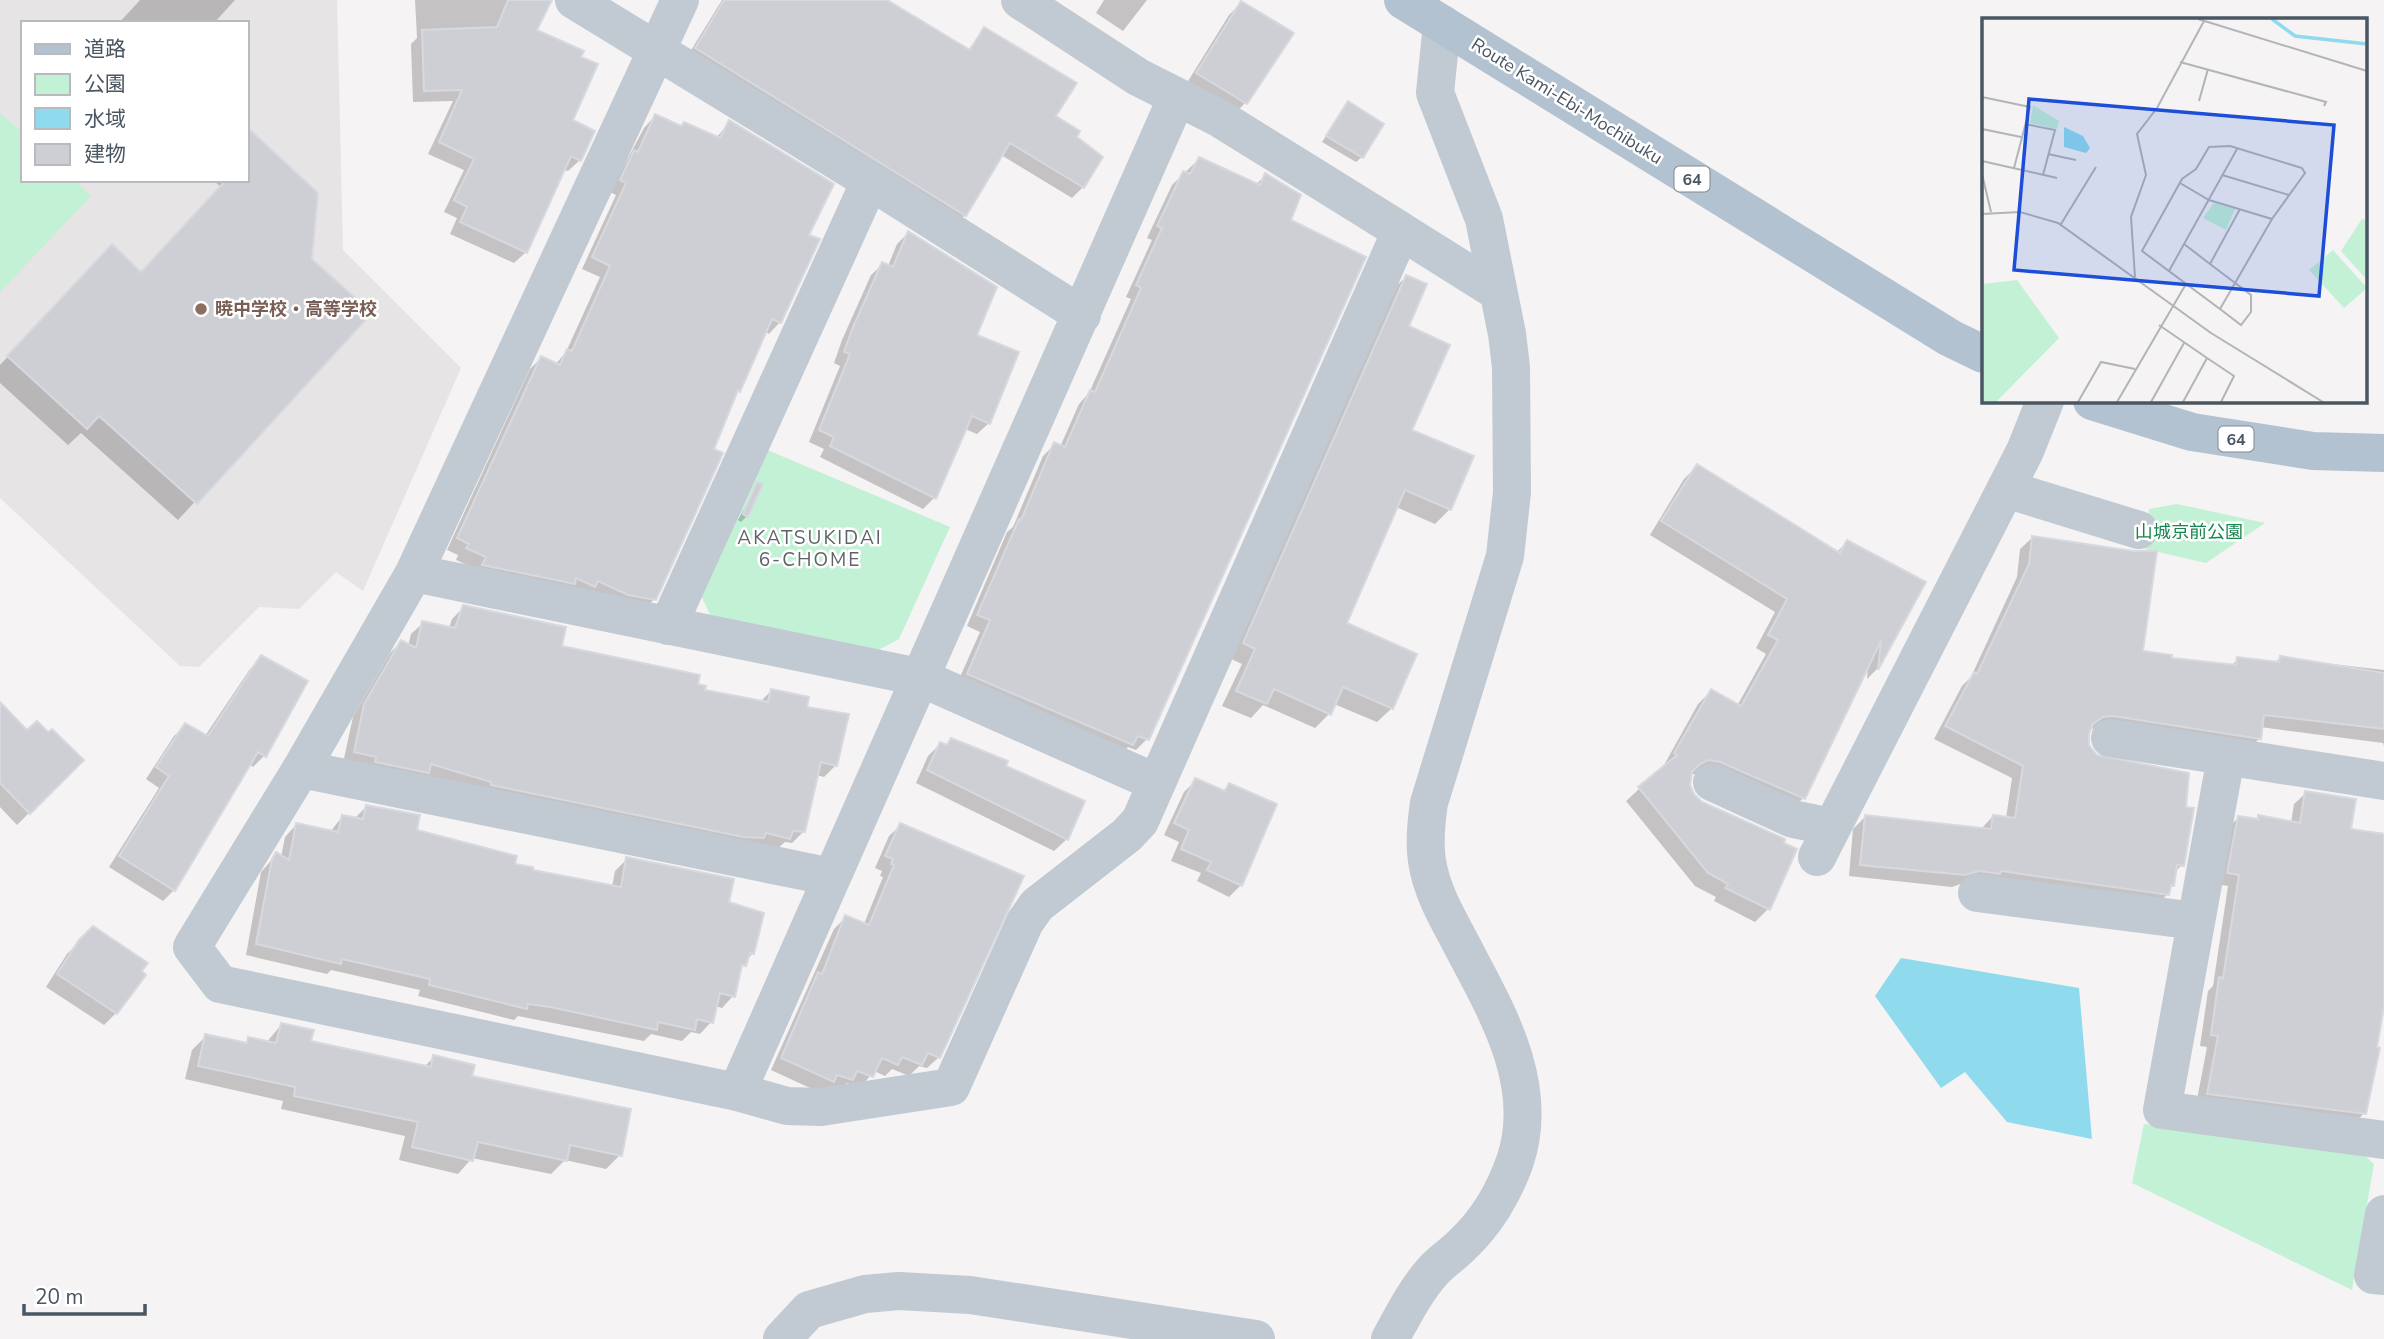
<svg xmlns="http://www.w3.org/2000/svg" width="2384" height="1339" font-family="'Nunito Sans','Noto Sans JP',sans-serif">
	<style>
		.education { fill: #e6e4e5; fill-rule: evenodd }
		.green { fill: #c3f1d5 }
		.water { fill: #90daee }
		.shadow { fill: #0003 }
		.building { fill: #cdcfd5; stroke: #d7d9de; stroke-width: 2 }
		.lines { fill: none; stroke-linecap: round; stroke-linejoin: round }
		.minor { stroke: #c1cad2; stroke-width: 38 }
		.major { stroke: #b3c2d1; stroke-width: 38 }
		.education-dot { fill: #8d6e63; stroke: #fff; stroke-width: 2.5 }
		.labels { text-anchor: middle; stroke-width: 5; stroke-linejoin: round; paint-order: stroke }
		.shield { fill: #fff; stroke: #808990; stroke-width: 2 }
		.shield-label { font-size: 16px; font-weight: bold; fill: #4a5661 }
		.street-label { font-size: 18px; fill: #4a5661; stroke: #fff }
		.education-label { font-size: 18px; font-weight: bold; fill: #785e54; stroke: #fff; text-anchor: start }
		.park-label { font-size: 18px; fill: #17864f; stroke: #fff }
		.neighbourhood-label { font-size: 19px; letter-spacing: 2px; fill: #5f6368; stroke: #fff }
		.inset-river { fill: none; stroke: #90daee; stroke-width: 3.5 }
		.inset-road { fill: none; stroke: #b1b4b9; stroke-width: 2 }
		.view { fill: #1d4ed8; fill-opacity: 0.15; stroke: #1d4ed8; stroke-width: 3.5 }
		.inset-edge { fill: none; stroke: #4a5661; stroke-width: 3.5 }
	</style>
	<rect width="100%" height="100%" fill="#f5f3f3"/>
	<path class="education" d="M0 0H337L343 250 461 368 363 591 336 572 299 609 259 607 199 667 180 666 0 498ZM23 23H247V180H23Z"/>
	<path class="green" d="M0 113 23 133V180H74L91 196 0 292Z
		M765 449 950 527 899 639 873 653 712 619 700 593Z
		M2177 504 2265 523 2206 563 2145 549 2149 509Z
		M2144 1124 2360 1151 2374 1164 2352 1290 2132 1183Z"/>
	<path class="water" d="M1901 958 2079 988 2092 1139 2007 1122 1965 1072 1941 1088 1875 996Z"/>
	<path class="shadow" d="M140 0H235L214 23H119Z
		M415 0H548L535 31 571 121 580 160 568 171 563 170 526 252 514 263 450 234 457 218 444 212 464 170 428 154 453 101 413 102 411 44 417 38Z
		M722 0H886L968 50 985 29 1054 116 1075 137 1083 187 1072 198 1001 155 965 215 954 226 685 60Z
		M1104 0H1147L1123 31 1096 13Z
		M1241 3 1291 33 1245 103 1233 116 1185 86 1229 15Z
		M1348 103 1362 157 1356 162 1322 142Z
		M655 116 716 138 729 123 807 236 780 322 769 334 766 332 734 395 654 599 643 611 476 569 456 560 458 555 447 550 530 369 541 358 555 365 566 352 600 277 582 269 616 195 610 192 644 128Z
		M247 129 316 194 311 260 369 313 178 520 81 433 68 445 0 383V365L95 264 141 273 221 187 213 180H247Z
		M1199 159 1255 185 1266 175 1289 221 1147 739 1136 750 1128 747 1121 755 956 686 980 632 967 626 1007 532 1013 527 1043 456 1055 444 1060 447 1079 404 1089 393 1131 299 1126 297 1152 240 1147 238 1172 185Z
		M908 233 974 336 989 423 977 434 965 429 934 498 923 509 820 457 824 449 809 442 840 366 834 363 842 340 871 275 883 264 888 266 897 244Z
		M1406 277 1410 431 1450 509 1435 524 1396 507 1344 624 1392 708 1377 722 1334 704 1329 714 1315 728 1263 705 1251 718 1222 706 1242 664 1229 658 1391 291Z
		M1697 466 1836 553 1847 542 1923 583 1877 669 1867 679 1868 666 1803 798 1790 811 1707 774H1690L1689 785 1692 795 1701 803 1795 850 1768 909 1755 922 1714 901 1716 897 1695 886 1626 801 1663 767 1698 704 1711 691 1737 706 1766 654 1756 648 1775 612 1650 535 1684 479Z
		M758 484 747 516 741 522 738 520Z
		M2032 538 2141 652 2170 660 2231 666 2238 659 2274 663 2280 658 2384 670V746L2383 743 2260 727 2259 739 2247 751 2101 728 2089 729 2088 746 2182 865 2174 873 2167 895 2155 906 1966 882 1952 887 1849 876 1853 829 1865 817 1982 828 1993 816 2006 818 2012 778 1934 739 1962 686 1971 677 2017 577 2020 549Z
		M464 607 560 647 696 686 703 692 760 702 771 691 805 708 836 765 824 777 816 775 804 831 792 843 785 842 777 849 343 763 353 717 390 653 401 642 408 646 411 634 423 623 449 628 452 619Z
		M262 657 264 756 253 767 249 764 174 890 163 901 109 867 159 788 146 779 174 736 186 725 205 736 250 669Z
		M951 740 1067 839 1054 851 916 783 928 756 940 744 945 746Z
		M0 758 82 760 17 825 0 807Z
		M1196 780 1222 792 1229 785 1275 805 1241 885 1229 897 1197 881 1201 873 1171 861 1179 842 1164 835 1184 792Z
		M2306 793 2349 829 2384 833V993L2364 1113 2353 1125 2196 1105 2207 1047 2200 1046 2208 991 2213 986 2228 886 2217 884 2227 829 2238 818 2255 821 2259 817 2291 823 2294 804Z
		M367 806 414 832 531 871 612 887 615 871 627 859 727 903 753 953 739 970 733 996 722 1008 715 1006 711 1022 700 1034 691 1032 682 1041 651 1034 644 1041 518 1016 514 1020 418 996 420 990 331 970 327 974 246 955 261 872 276 855 281 857 285 837 296 825 330 832 342 817 354 819Z
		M901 825 939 1057 927 1068 919 1066 909 1076 892 1069 885 1076 874 1071 860 1088 847 1083 839 1091 821 1093 771 1070 834 929 846 917 864 924 883 877 880 876 882 871 875 868 889 836Z
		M93 928 116 1013 104 1025 46 987 67 954Z
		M281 1025 309 1042 424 1067 434 1057 620 1155 606 1169 565 1160 551 1174 472 1158 458 1174 399 1160 405 1136 281 1109 283 1101 185 1079 192 1050 206 1036 244 1044 249 1039 266 1043Z"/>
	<path class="building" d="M508 0H552L537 30 584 51 581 57 598 64 573 120 595 131 581 161 571 156 527 253 460 222 467 207 454 200 474 159 439 142 462 90 424 91 422 30 497 27Z
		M724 0H887L970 50 984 27 1077 83 1056 116 1080 131 1077 137 1103 157 1084 188 1010 143 966 216 695 48Z
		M1241 1 1294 33 1247 104 1196 73Z
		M1348 101 1384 124 1363 158 1326 136Z
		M655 114 681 126 684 122 720 138 729 120 834 184 809 235 820 239 781 323 772 319 740 392 738 390 714 449 723 453 656 600 628 595 598 581 595 587 576 578 575 584 482 565 486 557 466 548 469 544 457 538 541 356 560 365 567 349 572 351 610 266 592 257 626 183 620 180 634 150 638 152Z
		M247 127 318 193 312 259 372 313 197 504 99 416 87 429 7 356 112 244 141 272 226 180H247Z
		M1199 157 1260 185 1265 173 1301 195 1291 220 1366 257 1149 740 1138 736 1133 745 967 674 990 620 977 615 1019 519 1021 520 1054 442 1065 447 1090 390 1095 392 1141 288 1136 285 1162 228 1157 226 1183 171 1190 174Z
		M908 231 997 287 977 335 1019 352 990 424 972 416 936 499 830 446 834 437 819 430 850 354 844 352 853 327 882 262 893 267Z
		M1406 275 1427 284 1409 326 1450 345 1412 430 1474 456 1451 510 1405 490 1347 623 1417 654 1393 709 1343 687 1331 715 1274 689 1267 704 1236 691 1255 649 1243 643Z
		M1697 464 1840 553 1847 540 1926 582 1878 670 1881 641 1805 799 1720 762 1709 760 1700 764 1692 772 1690 785 1694 794 1702 802 1785 839 1784 843 1797 849 1770 910 1725 888 1728 884 1708 873 1638 787 1677 755 1674 753 1711 689 1741 706 1778 640 1768 635 1787 599 1661 521Z
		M757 482 763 484 748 517 743 514Z
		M2032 536 2133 551H2157L2143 651 2172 655V658L2236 665 2237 657 2279 662 2280 656 2384 673V729L2264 715 2261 739 2113 716 2103 717 2093 724 2089 734V745L2097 755 2189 773 2186 807 2194 808 2184 866 2177 865 2174 886H2171L2169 895 2001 871 2000 874 1979 871 1965 875 1860 865 1865 815 1991 829 1993 815 2015 818 2023 766 1945 726 1974 672 1977 674 2029 564Z
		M463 605 566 627 562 646 700 675 698 684 706 686 705 690 768 702 771 689 809 697 807 707 849 714 837 766 821 762 805 832 793 831 790 839 766 833 764 838 743 837 491 785V782L431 764 429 773 375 762 376 757 354 752 364 704 401 640 416 648 422 621 455 628Z
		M261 655 308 681 266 757 258 752 175 891 119 856 169 776 156 767 185 723 208 736Z
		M0 702 27 730 37 721 48 732 52 729 84 760 30 814 0 783Z
		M951 738 1008 761 1006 766 1085 801 1068 840 927 770 940 742 947 745Z
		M1195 778 1225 791 1229 783 1277 804 1242 886 1207 870 1211 862 1181 849 1189 830 1174 823Z
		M2305 791 2356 799 2351 829 2384 834V1007L2377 1047 2380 1048 2366 1114 2207 1094 2218 1036 2211 1035 2219 977 2223 978 2239 875 2227 873 2238 816 2258 819V815L2300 823Z
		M366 805 420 815 417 830 517 856 515 864 533 867V870L621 887 626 857 734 879 729 902 764 913 754 954 750 953 746 966 742 965 735 997 720 993 713 1023 697 1019 695 1030 658 1022 657 1030 550 1007 528 1004 527 1009 429 985 430 979 342 959 341 964 256 944 272 859 276 852 289 860 296 823 338 832 342 815 363 819Z
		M900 823 1024 876 940 1058 928 1053 922 1065 902 1057 898 1065 882 1058 873 1077 857 1071 853 1080 837 1075 834 1082 781 1058 818 972 822 974 845 915 869 925 894 865 891 864 893 859 885 856Z
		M93 926 148 963 142 971 146 975 117 1014 57 974 79 940Z
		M281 1023 314 1030 311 1041 431 1067 433 1055 475 1065 472 1076 631 1109 622 1156 570 1145 567 1161 478 1142 473 1161 412 1147 418 1122 294 1096 295 1087 198 1066 205 1034 247 1043 248 1037 276 1043Z"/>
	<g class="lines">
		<path class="minor" d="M574 0 870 181 668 626
			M680 0 414 573 301 769 192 947 220 984 737 1092 787 1106 821 1107 951 1087 1025 922 1037 905 1127 835 1140 821 1401 231 1219 118 1138 77 1020 0
			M870 181 1082 315
			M1401 231 1498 292
			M2006 489 2139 530
			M414 573 919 677 1157 783
			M2110 738 2384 781
			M2226 757 2162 1110 2384 1140
			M301 769 832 877
			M1712 782 1793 819 1832 827
			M1817 857 2025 451 2045 401
			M1977 893 2196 921
			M737 1092 1177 97
			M2384 1214 2373 1275 2384 1276
			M782 1339 809 1310 865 1294 899 1291 970 1295 1256 1339
			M1390 1339C1403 1316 1415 1291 1433 1271 1441 1262 1452 1255 1461 1246 1485 1224 1504 1193 1515 1161 1542 1081 1492 1004 1457 936 1444 912 1431 888 1427 861 1424 842 1426 823 1429 803L1505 556 1512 492 1511 367 1507 334 1484 219 1435 93 1442 24"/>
		<path class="major" d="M1403 0 1950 338 1983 354
			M2092 401 2192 432 2313 451 2384 453"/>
	</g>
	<circle class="education-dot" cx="201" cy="309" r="7"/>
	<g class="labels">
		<g class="shield">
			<rect x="1674.5" y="166.5" width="35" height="25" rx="5"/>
			<rect x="2218.5" y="426.5" width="35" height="25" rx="5"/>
		</g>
		<g class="shield-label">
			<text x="1692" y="185">64</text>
			<text x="2236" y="445">64</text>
		</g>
		<g class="street-label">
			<text transform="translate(1567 101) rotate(32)" y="6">Route Kami-Ebi-Mochibuku</text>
		</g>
		<g class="education-label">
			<text x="215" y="315">暁中学校・高等学校</text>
		</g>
		<g class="park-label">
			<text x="2189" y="538">山城京前公園</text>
		</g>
		<g class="neighbourhood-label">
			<text x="810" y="544">AKATSUKIDAI<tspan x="810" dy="22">6-CHOME</tspan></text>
		</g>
	</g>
	<g transform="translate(1982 18)">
		<rect width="385" height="385" fill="#f5f3f3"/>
		<path d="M51 87 77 103 75 111 48 105ZM232 185 253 191 244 212 221 200ZM380 201 385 202V262L359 233ZM351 232 385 270 362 290 327 252ZM35 262 77 320 14 384H0V266Z" fill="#c3f1d5"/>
		<path d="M82 109 101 118 108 130 104 135 82 129Z" fill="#90daee"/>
		<path class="inset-river" d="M290 1 313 18 385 26"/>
		<path class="inset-road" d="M216 1 385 53M198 44 344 84 342 88M0 79 48 89 32 150M217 83 226 51M43 106 73 112 61 157M0 111 39 119M248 128 320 150 323 155 290 201 238 291 160 233 200 161 214 151 227 129ZM66 136 94 142M0 143 75 160M0 156 9 194M240 157 307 177M198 165 227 182 290 201M0 196 38 194 76 205 229 315 341 384M79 206 114 149M202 226 228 246M187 253 255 131M153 259 149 199 164 157 155 116 175 90 222 3M238 291 259 307 269 294V277L228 246 258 191M177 307 225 340 201 384M225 340 252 358 239 384M96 384 119 344 153 351M135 384 204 266M169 384 202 325"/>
		<path class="view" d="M47 81 352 107 337 278 32 252Z"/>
		<rect width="385" height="385" class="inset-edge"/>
	</g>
	<rect x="21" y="21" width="228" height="161" fill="#ffffff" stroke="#b7bbc0" stroke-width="2"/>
	<rect x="35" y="44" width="35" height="10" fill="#b3c2d1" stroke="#b7bbc0" stroke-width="2"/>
	<text x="84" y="56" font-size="21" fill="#4a5661">道路</text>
	<rect x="35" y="74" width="35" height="21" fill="#c3f1d5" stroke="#b7bbc0" stroke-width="2"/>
	<text x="84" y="91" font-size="21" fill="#4a5661">公園</text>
	<rect x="35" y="108" width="35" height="21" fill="#90daee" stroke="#b7bbc0" stroke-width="2"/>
	<text x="84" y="126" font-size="21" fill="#4a5661">水域</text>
	<rect x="35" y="144" width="35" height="21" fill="#cdcfd5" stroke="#b7bbc0" stroke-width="2"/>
	<text x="84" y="161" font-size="21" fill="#4a5661">建物</text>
	<path d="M24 1304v10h121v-10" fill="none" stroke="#4a5661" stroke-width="3.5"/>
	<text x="35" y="1304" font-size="21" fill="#4a5661" stroke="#ffffff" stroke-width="5" paint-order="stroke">20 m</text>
</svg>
